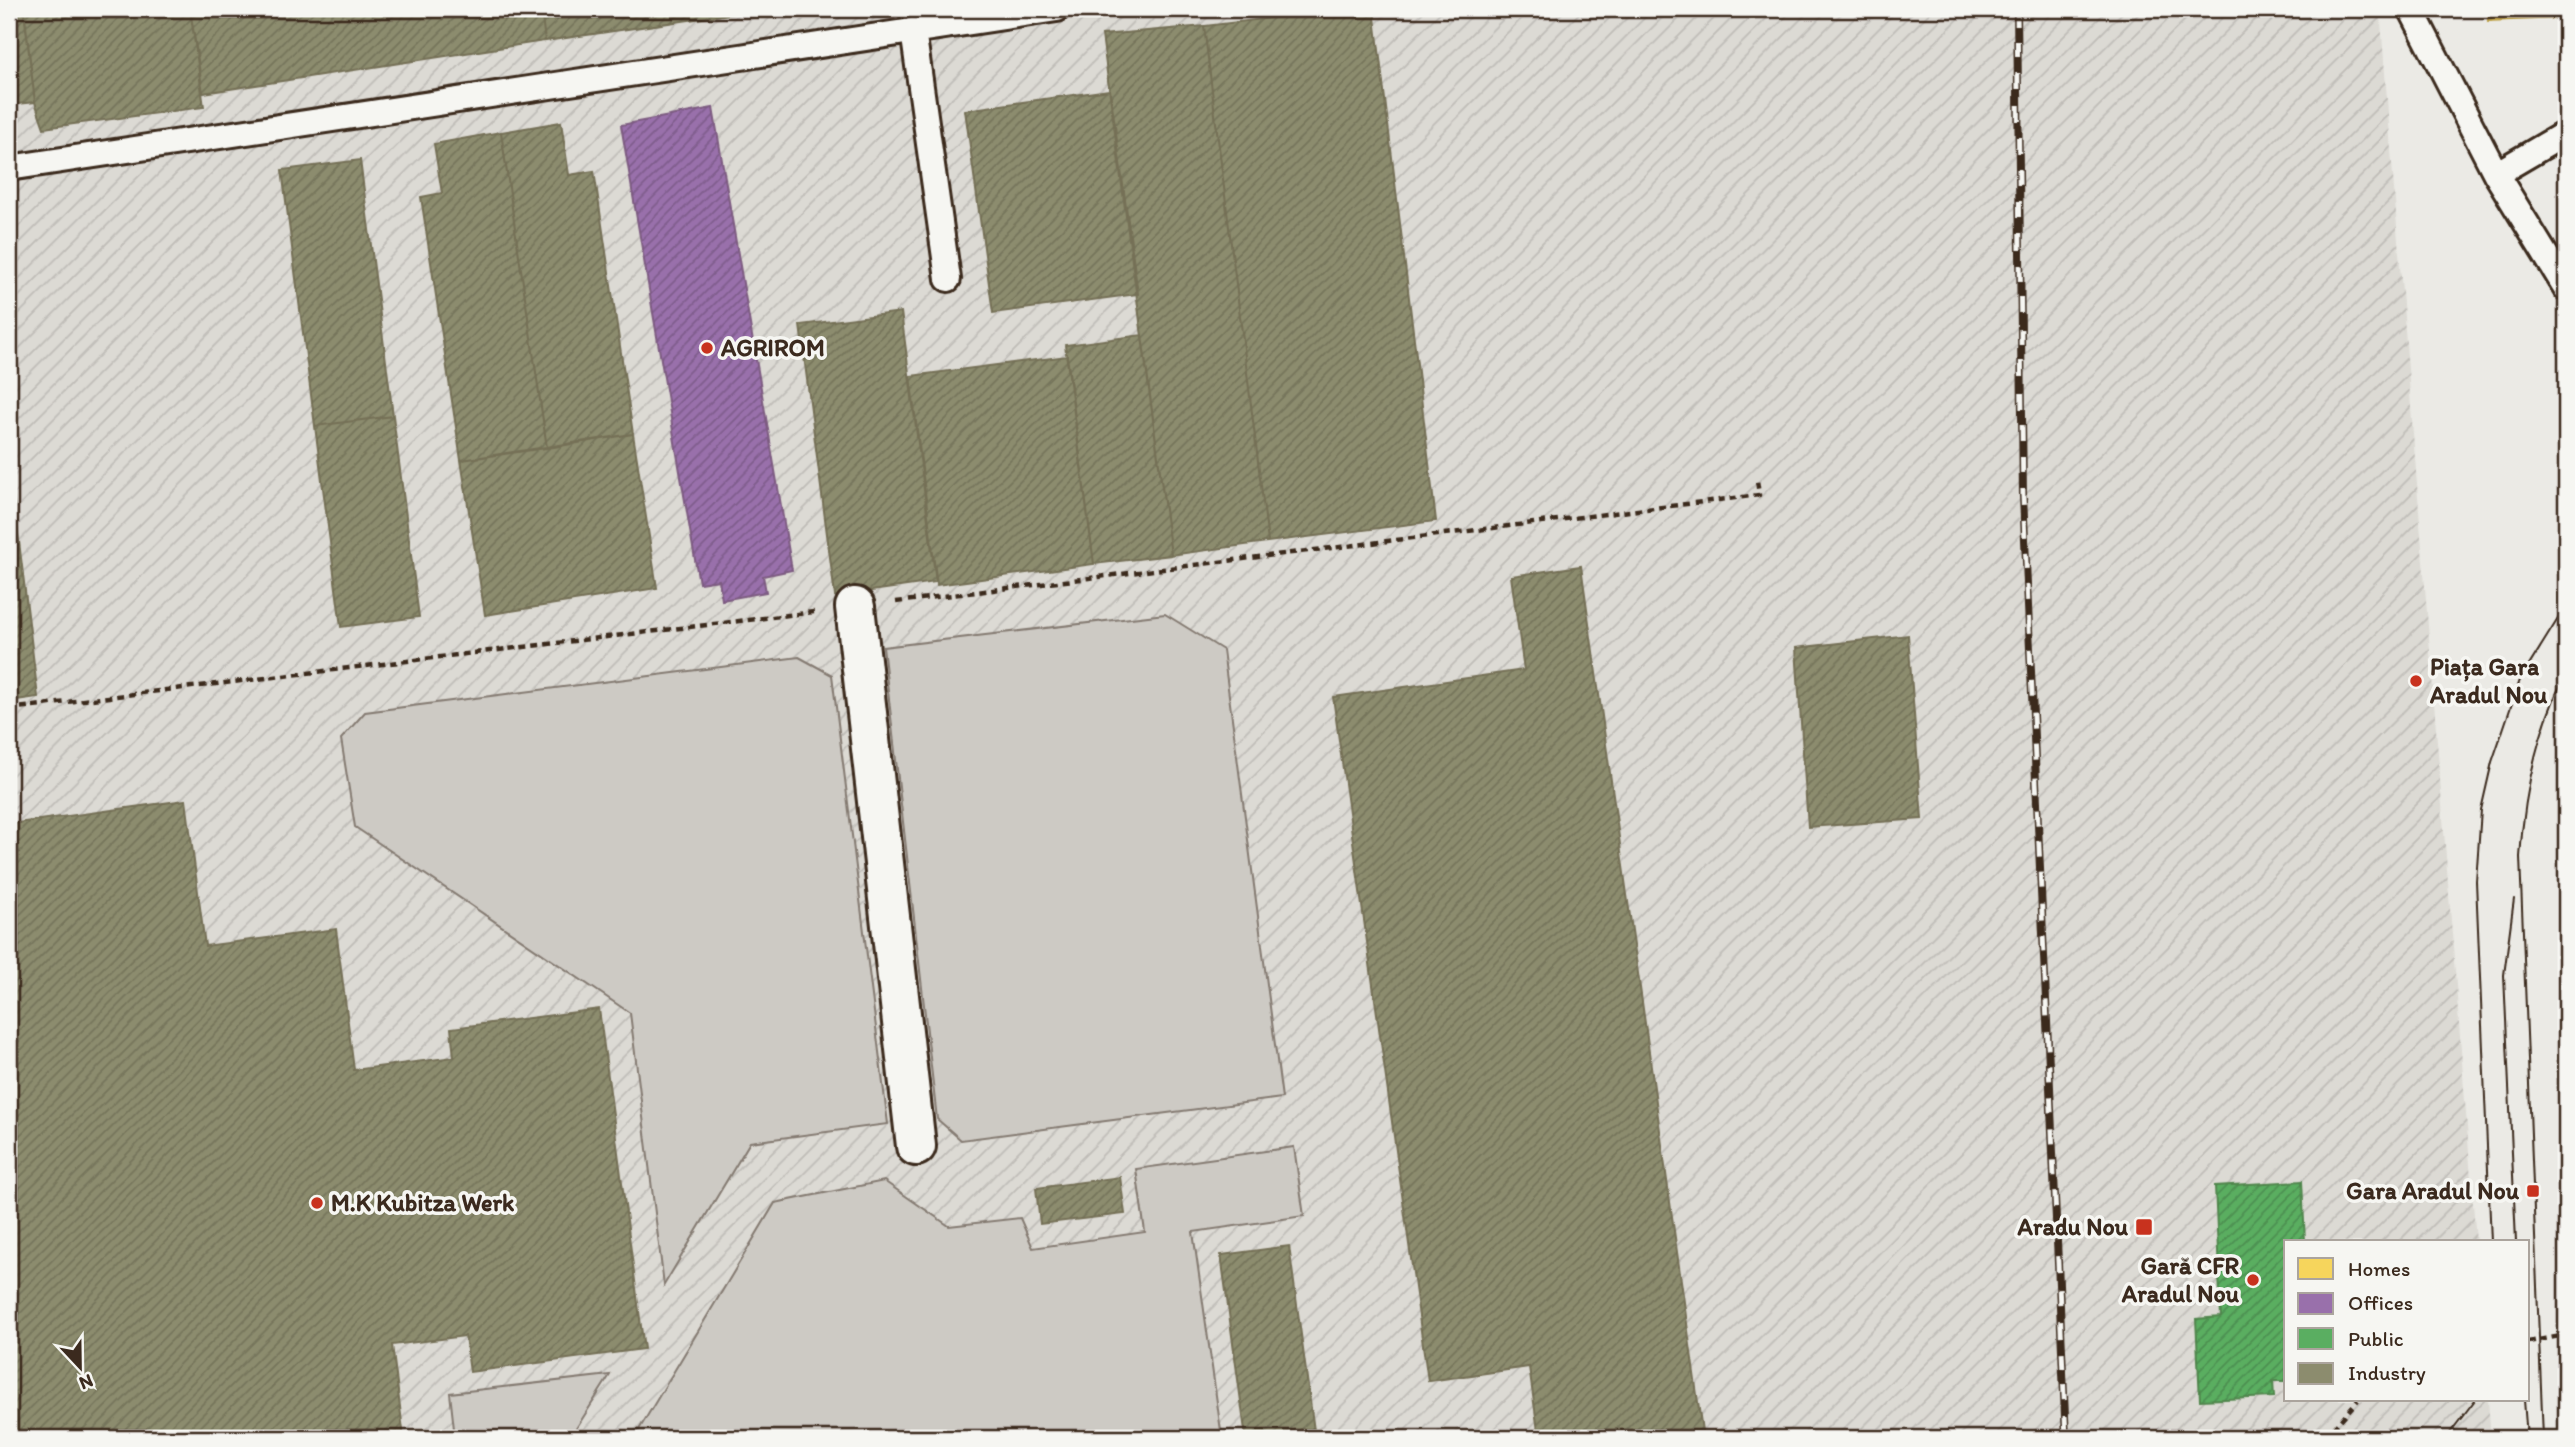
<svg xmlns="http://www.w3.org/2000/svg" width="2575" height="1447" font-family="Itim,sans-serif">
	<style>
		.industrial { fill: url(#industrial-furrows) }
		.green { fill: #cdcac4; stroke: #847a71; stroke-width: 2 }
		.homes { fill: url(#homes-hatch); stroke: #bea249; stroke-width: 2 }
		.offices { fill: url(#offices-hatch); stroke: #7d5b81; stroke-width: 2 }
		.public { fill: url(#public-hatch); stroke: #51864d; stroke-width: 2 }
		.industry { fill: url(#industry-hatch); stroke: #746f56; stroke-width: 2 }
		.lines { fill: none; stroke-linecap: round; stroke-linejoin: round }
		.lane-casing { stroke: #3b2a1e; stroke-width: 30 }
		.street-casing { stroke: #3b2a1e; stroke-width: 44 }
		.path { stroke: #3b2a1e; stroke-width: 4.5; stroke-dasharray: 7 5; stroke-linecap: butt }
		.lane { stroke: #f6f6f2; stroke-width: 24 }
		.street { stroke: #f6f6f2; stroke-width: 38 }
		.tram { stroke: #3b2a1e; stroke-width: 2 }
		.rail-casing { stroke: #3b2a1e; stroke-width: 8 }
		.rail { stroke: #f6f6f2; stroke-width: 5; stroke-dasharray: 16; stroke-linecap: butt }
		.poi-dot { fill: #c8321e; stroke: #f6f6f2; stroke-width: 2.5 }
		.labels { text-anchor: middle; stroke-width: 7; stroke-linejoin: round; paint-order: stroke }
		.poi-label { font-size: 24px; font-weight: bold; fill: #3b2a1e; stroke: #f6f6f2; text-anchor: start }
	</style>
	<defs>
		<pattern id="industrial-furrows" width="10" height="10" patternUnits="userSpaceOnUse" patternTransform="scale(1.75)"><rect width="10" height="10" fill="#dcdad4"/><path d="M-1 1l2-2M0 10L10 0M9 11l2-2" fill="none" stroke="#bebbb6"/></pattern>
		<pattern id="homes-hatch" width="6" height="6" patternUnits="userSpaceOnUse" patternTransform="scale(1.75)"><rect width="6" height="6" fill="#f6d55c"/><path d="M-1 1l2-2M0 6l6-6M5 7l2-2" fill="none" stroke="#d4b750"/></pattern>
		<pattern id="offices-hatch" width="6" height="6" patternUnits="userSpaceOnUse" patternTransform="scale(1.75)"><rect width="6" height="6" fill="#9970ab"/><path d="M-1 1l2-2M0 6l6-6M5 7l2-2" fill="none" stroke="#7e5c8b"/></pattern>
		<pattern id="public-hatch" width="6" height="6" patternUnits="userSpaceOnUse" patternTransform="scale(1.75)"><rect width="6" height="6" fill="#5aae61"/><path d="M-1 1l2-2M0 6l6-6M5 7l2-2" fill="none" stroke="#4c8e4f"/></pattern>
		<pattern id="industry-hatch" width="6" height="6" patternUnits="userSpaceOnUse" patternTransform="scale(1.75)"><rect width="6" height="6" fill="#8c8c6e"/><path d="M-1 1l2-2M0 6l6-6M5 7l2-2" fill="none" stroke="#74735a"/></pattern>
	</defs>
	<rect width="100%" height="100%" fill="#ebeae5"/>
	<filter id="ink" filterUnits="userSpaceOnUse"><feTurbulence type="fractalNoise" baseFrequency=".0143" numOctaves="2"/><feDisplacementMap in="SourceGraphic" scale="14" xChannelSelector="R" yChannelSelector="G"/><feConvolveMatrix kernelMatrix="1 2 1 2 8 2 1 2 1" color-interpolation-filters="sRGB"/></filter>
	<g filter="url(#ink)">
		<path class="industrial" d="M9 9H2380L2476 1242H2286V1400H2488L2491 1438H9Z"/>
		<path class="green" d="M1165 614 1223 650 1282 1098 961 1140 937 1119 883 647Z
			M799 657 832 675 888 1124 750 1142 664 1285 630 1013 355 827 341 739 365 712Z
			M1294 1147 1304 1216 1193 1232 1222 1438H634L775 1203 884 1181 949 1226 1020 1218 1033 1248 1145 1232 1136 1169Z
			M610 1375 570 1438H455L450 1393Z"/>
		<path class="homes" d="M2488 9H2566V18L2488 21Z"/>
		<path class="offices" d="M713 108 792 570 763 576 766 592 722 600 719 580 699 583 621 125Z"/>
		<path class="public" d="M2302 1181 2305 1242H2286V1381H2273L2274 1397 2200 1400 2196 1319 2221 1317 2215 1186Z"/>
		<path class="industry" d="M9 9H24L35 102 9 105Z
			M47 9H190L204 107 44 128 35 102 24 12Z
			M190 9H541L545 41 203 93Z
			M541 9H764L545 41Z
			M1346 9H1374L1436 521 1268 542 1204 26Z
			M1204 26 1268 542 1171 555 1102 35Z
			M1110 90 1138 294 993 313 965 110Z
			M561 122 569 175 594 171 633 434 547 448 501 132Z
			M501 132 547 448 461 460 421 197 442 193 434 144Z
			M360 160 393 416 315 426 282 170Z
			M901 312 936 582 835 596 800 325Z
			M1142 335 1171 555 1094 564 1065 345Z
			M1067 356 1094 564 937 585 910 376Z
			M393 416 419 617 341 627 315 426Z
			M633 434 657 588 485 615 461 460Z
			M9 460 38 697 9 701Z
			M1581 566 1703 1438H1539L1529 1367 1428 1381 1333 697 1524 670 1511 576Z
			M1908 635 1922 819 1808 827 1796 648Z
			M186 800 205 946 336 929 354 1070 454 1057 451 1028 599 1009 644 1349 470 1372 465 1336 392 1345 404 1438H9V824Z
			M1120 1177 1125 1214 1040 1224 1036 1188Z
			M1289 1246 1315 1438H1246L1221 1255Z"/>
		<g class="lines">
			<g class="lane-casing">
				<path id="lane" d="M2411 9 2496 174 2566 288
					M913 30 948 279
					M9 168 1057 9
					M2496 174 2566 133"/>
			</g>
			<g class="street-casing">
				<path id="street" d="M855 607 916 1146"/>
			</g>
			<path class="path" d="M896 602 1759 495 1757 480
				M9 709 814 612
				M2528 1342 2566 1335
				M2325 1438 2358 1400"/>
			<use href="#lane" class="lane"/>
			<use href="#street" class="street"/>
			<path class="tram" d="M2514 899 2504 975 2516 1242
				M2491 1242 2476 881 2481 810 2492 762 2520 680 2566 606
				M2524 1400 2527 1438
				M2446 1438 2475 1400
				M2543 1438 2520 857C2524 794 2537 730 2566 673"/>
			<g class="rail-casing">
				<path id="rail" d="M2017 9 2023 496 2066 1438"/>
			</g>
			<use href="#rail" class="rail"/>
		</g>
	</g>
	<g class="poi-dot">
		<circle cx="707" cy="348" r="7"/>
		<circle cx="2416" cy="681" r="7"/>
		<rect x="2526" y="1184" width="14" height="14" rx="3.5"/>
		<circle cx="317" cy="1203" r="7"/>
		<rect x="2135" y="1218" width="18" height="18" rx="3.5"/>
		<circle cx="2253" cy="1280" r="7"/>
	</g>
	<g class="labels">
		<g class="poi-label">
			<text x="721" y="356">AGRIROM</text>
			<text x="2430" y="675">Piața Gara<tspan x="2430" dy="28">Aradul Nou</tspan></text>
			<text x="2519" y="1199" text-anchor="end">Gara Aradul Nou</text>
			<text x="331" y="1211">M.K Kubitza Werk</text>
			<text x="2128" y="1235" text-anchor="end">Aradu Nou</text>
			<text x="2239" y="1274" text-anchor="end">Gară CFR<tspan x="2239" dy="28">Aradul Nou</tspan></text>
		</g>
	</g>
	<rect width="2575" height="1447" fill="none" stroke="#f6f6f2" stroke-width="35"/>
	<rect x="18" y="18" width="2540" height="1412" fill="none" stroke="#3b2a1e" stroke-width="2.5" filter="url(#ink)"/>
	<rect x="2284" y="1240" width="245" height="161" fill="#f6f6f2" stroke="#aba49d" stroke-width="2"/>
	<rect x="2298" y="1258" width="35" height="21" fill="#f6d55c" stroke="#aba49d" stroke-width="2"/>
	<text x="2348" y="1276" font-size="21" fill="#3b2a1e">Homes</text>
	<rect x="2298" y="1293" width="35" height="21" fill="#9970ab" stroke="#aba49d" stroke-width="2"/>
	<text x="2348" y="1310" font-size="21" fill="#3b2a1e">Offices</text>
	<rect x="2298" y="1328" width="35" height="21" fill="#5aae61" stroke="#aba49d" stroke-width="2"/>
	<text x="2348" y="1346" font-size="21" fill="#3b2a1e">Public</text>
	<rect x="2298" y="1363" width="35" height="21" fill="#8c8c6e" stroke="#aba49d" stroke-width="2"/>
	<text x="2348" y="1380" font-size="21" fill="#3b2a1e">Industry</text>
	<g transform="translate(80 1367) rotate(158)" stroke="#f6f6f2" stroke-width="5" paint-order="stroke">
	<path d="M0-5L12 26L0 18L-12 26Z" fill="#3b2a1e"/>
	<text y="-10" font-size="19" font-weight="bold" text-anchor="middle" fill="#3b2a1e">N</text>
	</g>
</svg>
